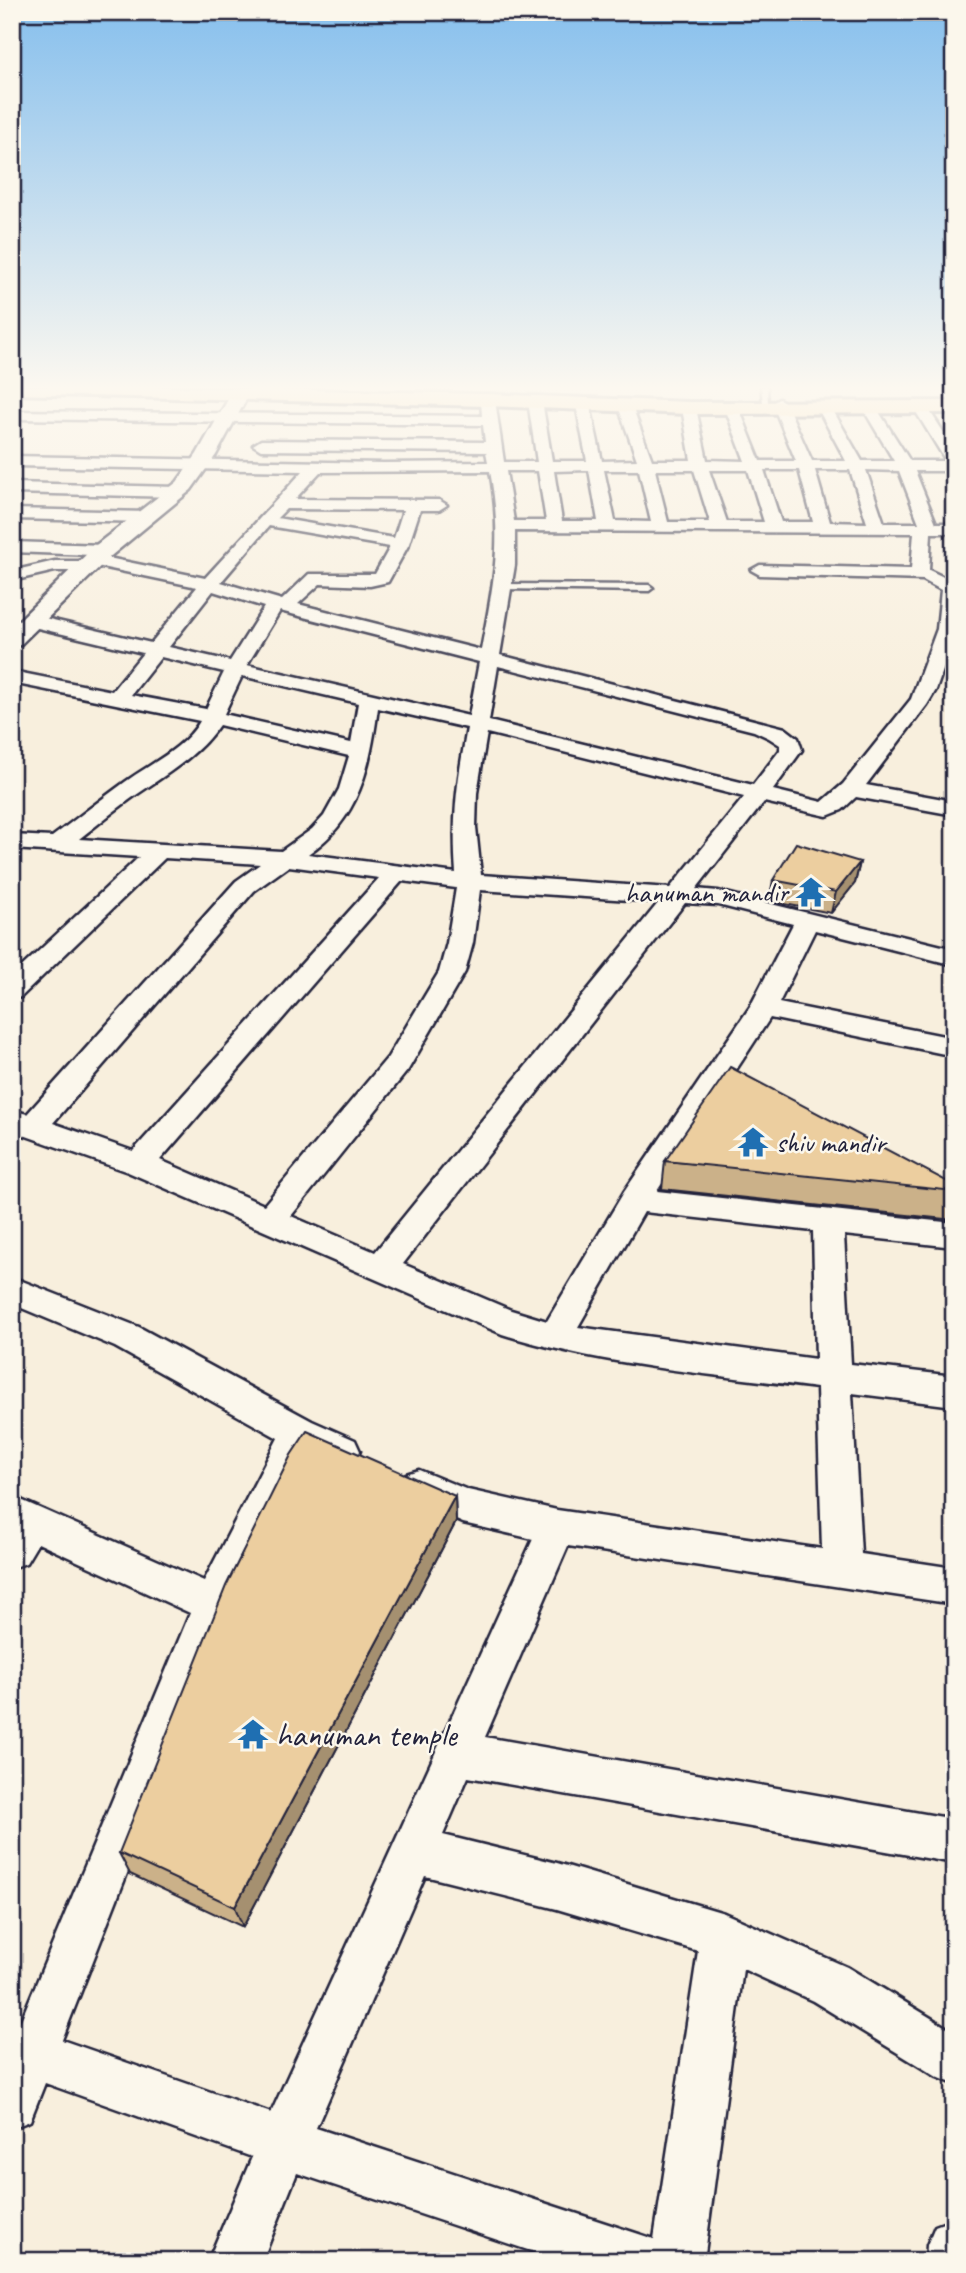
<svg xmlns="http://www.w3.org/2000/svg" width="966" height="2273" font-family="Caveat,sans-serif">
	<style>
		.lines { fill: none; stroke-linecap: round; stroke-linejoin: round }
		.service-casing { stroke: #22223b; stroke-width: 5 }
		.minor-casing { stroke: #22223b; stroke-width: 5 }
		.tertiary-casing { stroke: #22223b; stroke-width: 5 }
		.trunk-casing { stroke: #22223b; stroke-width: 6 }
		.service { fill: #fbf7ec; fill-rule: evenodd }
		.minor { fill: #fbf7ec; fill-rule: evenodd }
		.tertiary { fill: #fbf7ec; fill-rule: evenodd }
		.trunk { fill: #faddab; fill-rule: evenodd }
		.wall { fill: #cbb189; stroke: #22223b; stroke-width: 2 }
		.shaded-wall { fill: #a5906f; stroke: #22223b; stroke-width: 2 }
		.building { fill: #ecce9f; stroke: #22223b; stroke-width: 2 }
		.labels { text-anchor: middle; stroke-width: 5; stroke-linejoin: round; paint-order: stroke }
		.poi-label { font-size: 28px; fill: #22223b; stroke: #fbf7ec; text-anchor: end }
		.near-poi-label { font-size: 33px; fill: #22223b; stroke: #fbf7ec; text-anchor: start }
	</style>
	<rect width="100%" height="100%" fill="#f8efdd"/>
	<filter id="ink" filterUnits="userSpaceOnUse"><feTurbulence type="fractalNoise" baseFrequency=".0143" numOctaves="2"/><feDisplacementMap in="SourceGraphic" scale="14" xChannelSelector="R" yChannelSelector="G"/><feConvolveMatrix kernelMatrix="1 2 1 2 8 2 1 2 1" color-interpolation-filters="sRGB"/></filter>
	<g filter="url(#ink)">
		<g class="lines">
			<g class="service-casing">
				<path id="service" d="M761 386H767L768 403 763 402Z
					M502 584 649 585 653 588 649 591 499 589V585Z"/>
			</g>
			<g class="minor-casing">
				<path id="minor" d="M488 396 495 400 504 462H537L528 401 535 397 542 401 552 461H587L576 405 583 401 590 405 602 461 637 460 618 406 625 402 632 406 652 460H691L682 408 689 404 696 408 707 460 745 461 725 408 732 404 739 408 760 461H796L772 403 779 399 786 403 812 461H846L817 407 824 403 831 407 862 461H894L862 407 869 403 874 404 910 461H946L913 407 915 404H925L954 448V471H915L936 523H954V533H931L929 570 954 582V639L936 690 927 705 866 785 954 801V815L856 797 842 810 827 816 764 802 696 889 718 891 954 949V965L815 930 779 1003 954 1038V1056L770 1018 657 1191 954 1223V1247L844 1235 851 1364 954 1376V1406L852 1393 861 1554 954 1568V1604L568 1546 485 1737 954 1819V1863L468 1777 443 1835 557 1863 724 1913 847 1967 954 2032V2084L937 2077 813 2001 743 1969 704 2261H561L297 2173 262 2261H208L252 2157 45 2083 30 2121 12 2128V2023L19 2025 190 1613 38 1543 26 1563 12 1568V1496L204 1581 278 1438 115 1347 12 1304V1277L139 1327 312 1421 355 1440 360 1451 355 1462 342 1467 307 1452 230 1610 62 2040 271 2113 533 1539 463 1523 406 1498 400 1486 406 1474 419 1470 468 1490 557 1510 822 1549 817 1388C712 1374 604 1366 502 1334L128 1172 12 1131V1110L27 1114 236 881 260 864 165 858 21 997 12 999V976L139 857 12 849V835L52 837C76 819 100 800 125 782 151 763 184 749 200 721L12 683V671L112 691 143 653 25 625 23 621 25 617 32 615 151 643 197 587 87 564 84 560 92 555 12 552V542L104 545 113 550 110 554 94 555 205 578 303 471 12 466V456L384 463 488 462 486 452 261 450 253 445 261 440 485 442 483 425 12 419V411L482 416 481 400ZM589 470 598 521H562L554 471ZM604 470H639L651 522 615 521ZM655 470H694L710 522H668ZM709 470H748L764 522H727ZM764 470H799L813 522H781ZM815 470H850L867 523 830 522ZM866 470 899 471 919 523H884ZM490 471C503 541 494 582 481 650L298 604 320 584 370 586 388 582 409 544 420 510H439L447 505 439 500 295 499 320 472ZM506 471H538L546 521H514ZM286 509 403 510 394 538 277 518ZM269 526 390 547 375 574H309L282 600 221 582ZM515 531 914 533 911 569 760 565 751 570 760 575 923 580 941 590 937 629 911 699 843 784 822 802 773 790 802 750 798 738 785 728 500 655 515 565ZM213 591 264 607 230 661 169 647ZM280 611 479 662 469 716 247 665ZM161 657 224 672 206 709 131 695ZM498 666 754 731 769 738 780 745V750L753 785 489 721ZM242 676 358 703 351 743 224 714ZM378 708 467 728C457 783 452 817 456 873L308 854C360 819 370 766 378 708ZM219 725 349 756 339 789 324 816 312 829 281 851 79 839C101 822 122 804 145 789 173 770 200 753 219 725ZM487 733 744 797 670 888 481 875 476 827 477 793ZM289 866 379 878 133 1151 53 1123 254 891ZM402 881 456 888 447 943 439 972 388 1057 264 1205 160 1160ZM480 890 659 902 375 1252 291 1216 408 1070 465 972 473 943ZM685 903 718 905 793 924 750 1007 624 1192 547 1321 511 1310 403 1264ZM644 1212 813 1231 816 1359 578 1327ZM425 1876 557 1909 698 1951 654 2239 316 2128Z
					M12 483 177 487 185 492 177 497 12 493Z
					M12 509 148 512 156 517 148 522 12 519Z
					M55 561H78L87 566 78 571H55L12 581V571Z
					M954 2219V2261H926L927 2245 935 2226Z"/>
			</g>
			<g class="tertiary-casing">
				<path id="tertiary" d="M239 391 248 396 216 455 191 490 112 555 20 645 12 647V627L96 545 177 482 197 454 230 396Z"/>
			</g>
			<g class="trunk-casing">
				<path id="trunk" d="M12 386H137L488 394 689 402 954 401V413L689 414 488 406 12 394Z"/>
			</g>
			<use href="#service" class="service"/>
			<use href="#minor" class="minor"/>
			<use href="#tertiary" class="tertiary"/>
			<use href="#trunk" class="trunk"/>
		</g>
		<path class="wall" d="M860 862 855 883 831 913 769 901 773 880Z
			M665 1161 954 1185V1220L662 1189Z
			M455 1496 456 1522 243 1927 130 1874 119 1853Z"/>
		<path class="shaded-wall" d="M860 862 855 883 831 913 836 892Z
			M455 1496 456 1522 243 1927 235 1907Z"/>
		<path class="building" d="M796 843 860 862 836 892 773 880Z
			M730 1067 954 1185V1191L665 1161Z
			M307 1431 455 1496 235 1907 119 1853 226 1586 291 1455Z"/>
	</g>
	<linearGradient id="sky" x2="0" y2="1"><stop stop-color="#86bfed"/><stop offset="0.55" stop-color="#fcf8f0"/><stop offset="1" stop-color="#fcf8f0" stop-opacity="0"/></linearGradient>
	<rect width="966" height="705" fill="url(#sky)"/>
	<defs>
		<g id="temple-bare" transform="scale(2.415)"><path d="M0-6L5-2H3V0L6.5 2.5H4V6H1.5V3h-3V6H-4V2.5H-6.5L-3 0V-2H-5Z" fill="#1f6fb2" stroke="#fbf7ec" stroke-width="2.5" paint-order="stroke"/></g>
	</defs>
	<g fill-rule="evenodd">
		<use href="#temple-bare" x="811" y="892"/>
		<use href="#temple-bare" x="753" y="1142"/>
		<use href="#temple-bare" x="253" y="1734"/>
	</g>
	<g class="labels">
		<g class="poi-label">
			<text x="788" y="902">hanuman mandir</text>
			<text x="776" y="1152" text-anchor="start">shiv mandir</text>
		</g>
		<g class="near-poi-label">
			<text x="276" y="1746">hanuman temple</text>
		</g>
	</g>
	<rect width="966" height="2273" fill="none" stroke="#fbf7ec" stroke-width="42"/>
	<rect x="21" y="21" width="924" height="2231" fill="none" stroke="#22223b" stroke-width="2.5" filter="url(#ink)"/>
</svg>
